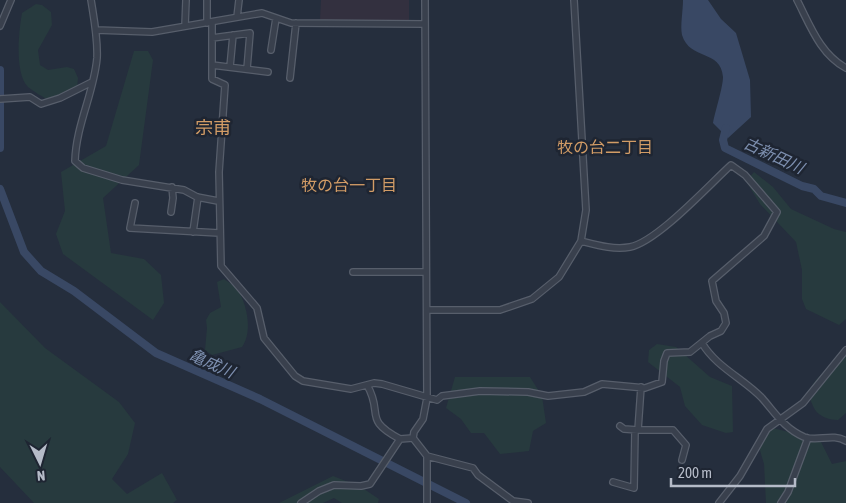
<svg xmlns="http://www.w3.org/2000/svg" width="846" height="503" font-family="'Asap Condensed','Noto Sans JP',sans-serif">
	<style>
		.medical { fill: #33303f }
		.green { fill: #273a3e }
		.water { fill: #394864 }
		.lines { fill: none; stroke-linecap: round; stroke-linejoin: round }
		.river { stroke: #394864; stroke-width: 8 }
		.minor-casing { stroke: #575e6b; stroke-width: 8 }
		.minor { stroke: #39404d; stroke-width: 5.5 }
		.labels { text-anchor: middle; stroke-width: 5; stroke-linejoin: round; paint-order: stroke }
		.neighbourhood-label { font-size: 16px; fill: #d29c66; stroke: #1e2532 }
		.water-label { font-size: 16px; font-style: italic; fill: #7d8faf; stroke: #1e2532 }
		.quarter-label { font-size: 18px; fill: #d29c66; stroke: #1e2532 }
	</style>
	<rect width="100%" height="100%" fill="#252e3d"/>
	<path class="medical" d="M321 0H409V20H320Z"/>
	<path class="green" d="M36 4 42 5 51 12 52 25 38 50 40 65 48 70 67 67 74 69 78 78 77 88 48 100C42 96 34 92 28 87 14 73 19 30 22 13Z
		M134 51H148L153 60 139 165 103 198 111 253 144 259 161 275 164 303 153 320 63 254 56 234 65 211 61 172 106 146Z
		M754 172 773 187 791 209 834 229 846 232V319L839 325 806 309 802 299V270L796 242 760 204 746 181Z
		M224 279C228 282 234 285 237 289 247 303 253 332 242 347L212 355 205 350 207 328 206 320 210 313 221 307 217 282Z
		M0 302 45 348 119 402 135 423 128 454 112 479 127 494 162 473 177 500 173 503H34L0 467Z
		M657 344 676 347 710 377 732 386 733 432 726 433 702 425 685 406 680 387 648 362 649 350Z
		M846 352V413L838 420C828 420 817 416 813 406 800 380 833 370 846 352Z
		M455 377H530L542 396 546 423 533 431 529 451 500 454 484 433H471L461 419 446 408Z
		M765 426 820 440 832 464 846 461V503H766L764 464 759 447Z
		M333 476 361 487 379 499 378 503H342L334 498 323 503H279Z"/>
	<path class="water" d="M683 0H708L721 19 736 33 750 80 751 117 728 138 713 123C715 112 723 87 723 77 721 49 690 61 682 35 680 26 683 11 683 0Z"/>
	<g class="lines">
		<path class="river" d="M0 70V148
			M726 128 723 140 725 148 802 186 814 189 821 196 846 203
			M0 189 24 252 41 271 74 291 156 353 260 399 466 503"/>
		<g class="minor-casing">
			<path id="minor" d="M91 0C94 19 98 39 97 58 94 93 76 125 75 161L83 168 122 180 184 190 197 197 218 201
				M425 0 427 398 423 419 414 432 413 438 427 456V503
				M797 0C810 25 820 54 846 68
				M237 17 239 0
				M207 23V0
				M212 23V79L225 85 219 172 221 266 257 308 264 338 295 376 303 381 351 389 374 383 382 384 437 400 442 396 480 391 528 392 548 396 584 392 602 384 645 388 662 382 664 361 667 353 690 352 710 336 721 331 726 323 724 313 716 301 712 281 764 236 777 212 745 175 731 165C710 184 657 242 630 247 614 250 597 245 581 241
				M0 26 11 0
				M185 26 186 0
				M96 30 152 32 262 13 291 23 424 24
				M212 38 250 33 247 69
				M271 50 276 18
				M212 65 268 72
				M230 67 233 35
				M290 78 296 23
				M0 99 30 97 41 104 60 98 92 82
				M135 203 130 228 219 233
				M171 212 173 198 172 187
				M193 232 198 197
				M353 272H426
				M427 310H500L532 299 559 277 581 241 586 210 574 0
				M702 343C716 367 744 379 762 398 776 414 784 428 804 437 817 442 833 433 846 441
				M367 385C384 414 362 419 400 439
				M641 387 638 430H673L686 445 682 460
				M620 426 624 429 638 430
				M427 456 473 468 478 475 513 501 528 503
				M613 482 634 488 635 430
				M301 503 319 491 334 485 361 486 370 484 400 439 413 438
				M719 503 740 476 767 429 803 403 846 350
				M781 503 788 492 808 438"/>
		</g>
		<use href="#minor" class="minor"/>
	</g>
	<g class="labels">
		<g class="neighbourhood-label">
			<text x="605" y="153">牧の台二丁目</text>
			<text x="349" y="191">牧の台一丁目</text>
		</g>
		<g class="water-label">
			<text transform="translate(774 155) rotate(25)" y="6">古新田川</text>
			<text transform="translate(212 363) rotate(24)" y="6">亀成川</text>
		</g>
		<g class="quarter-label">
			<text x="213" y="134">宗甫</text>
		</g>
	</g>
	<g transform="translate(40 463) rotate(175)" stroke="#1e2532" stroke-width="4" paint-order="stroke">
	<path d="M0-4L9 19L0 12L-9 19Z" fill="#b5bbc8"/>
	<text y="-8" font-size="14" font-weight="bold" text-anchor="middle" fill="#b5bbc8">N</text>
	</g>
	<path d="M671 478v8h124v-8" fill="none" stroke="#b5bbc8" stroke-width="2.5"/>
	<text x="678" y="478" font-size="15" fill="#b5bbc8" stroke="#1e2532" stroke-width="4" paint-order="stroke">200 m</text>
</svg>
